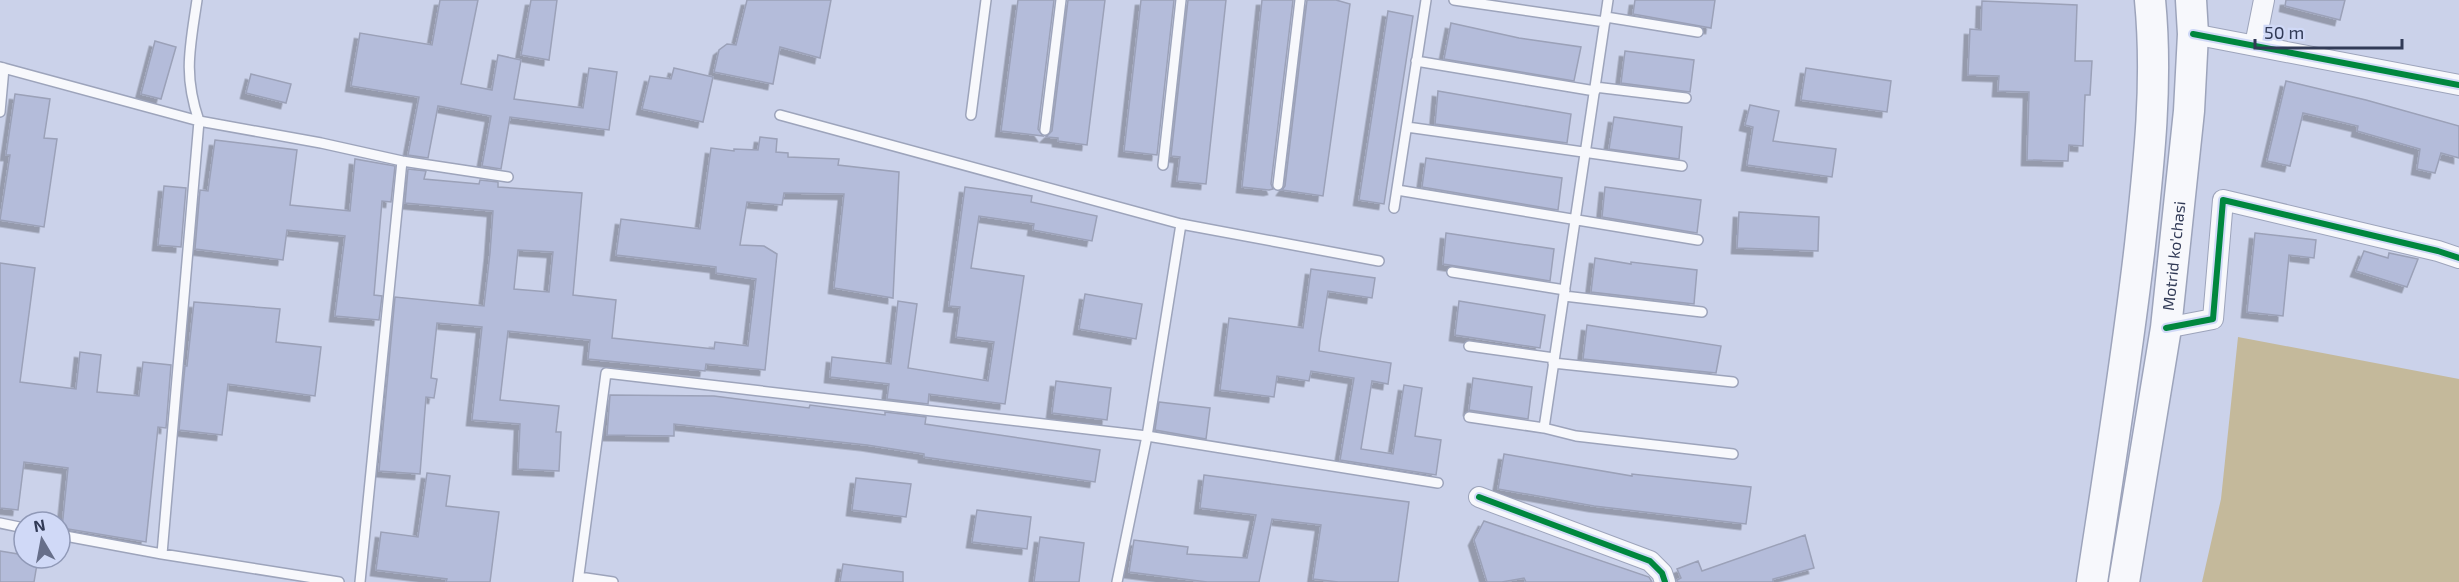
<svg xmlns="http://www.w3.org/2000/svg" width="2459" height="582" font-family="'Exo 2',sans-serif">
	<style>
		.green { fill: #c4b99b }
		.building { fill: #b4bcda; stroke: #9ba1b8; stroke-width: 1.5; fill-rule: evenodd; filter: url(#shadow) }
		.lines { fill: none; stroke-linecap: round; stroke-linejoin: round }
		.lane-casing { stroke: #9da4bb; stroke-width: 12 }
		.street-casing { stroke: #9da4bb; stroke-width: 22 }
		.primary-casing { stroke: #9da4bb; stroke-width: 33 }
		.lane { stroke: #f7f8fc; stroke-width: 9 }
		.street { stroke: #f7f8fc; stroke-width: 20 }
		.primary { stroke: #f7f8fc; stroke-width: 30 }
		.cycleway-casing { stroke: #d0d9f7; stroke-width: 10 }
		.cycleway { stroke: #00873e; stroke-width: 6 }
		.labels { text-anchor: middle; stroke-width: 5; stroke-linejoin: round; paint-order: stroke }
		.street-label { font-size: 16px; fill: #313a56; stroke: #d0d9f7 }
	</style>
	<defs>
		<filter id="shadow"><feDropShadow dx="-5.5" dy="5.5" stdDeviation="0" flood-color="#0004"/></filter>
	</defs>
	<rect width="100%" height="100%" fill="#cbd2ea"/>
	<path class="green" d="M2238 337 2459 379V582H2202L2221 499Z"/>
	<path class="building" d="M440 0H478L461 84 492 90 498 55 521 60 514 99 583 108 589 68 617 72 609 130 510 117 501 169 482 166 491 116 438 106 428 158 408 155 419 97 351 86 360 33 432 45Z
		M531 0H557L549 60 521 55Z
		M747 0H831L820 58 780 47 773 84 714 72 719 50 727 44 736 45Z
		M1018 0H1054L1038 129 1043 136 1001 131Z
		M1068 0H1105L1087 145 1058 141V138L1046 137 1052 131Z
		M1141 0H1174L1157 155 1124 151Z
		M1188 0H1226L1206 184 1177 181 1180 157 1171 156Z
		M1262 0H1293L1271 184 1273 189 1269 190 1242 187Z
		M1307 0H1336L1350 4 1323 196 1282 190 1285 186Z
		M1635 0H1715L1711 28 1633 14Z
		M2286 0H2345L2340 20 2285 6Z
		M1982 1 2077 5 2075 61H2092L2090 95H2085L2083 146 2069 145 2068 161 2027 160 2029 92 1998 91 1999 76 1968 75 1970 29 1981 30Z
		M1388 11 1413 16 1384 204 1359 200Z
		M1451 23 1519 38 1581 47 1574 81 1444 59Z
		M155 41 176 47 161 99 141 94Z
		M1625 51 1694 60 1690 92 1621 83Z
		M674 68 713 77 703 122 642 109 650 76 671 79Z
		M1806 68 1891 81 1887 112 1801 100Z
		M251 74 291 84 286 103 246 93Z
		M2286 81 2366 100 2459 126V158L2441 153 2435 173 2417 169 2420 149 2357 131 2358 126 2303 113 2290 166 2267 161Z
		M1438 91 1571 114 1567 143 1435 124Z
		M15 94 50 99 44 138 57 139 44 227 0 220 10 155H6Z
		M1750 105 1779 111 1773 141 1836 149 1832 177 1747 165 1753 127 1745 125Z
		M1614 117 1682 127 1679 159 1609 149Z
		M760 137 777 139 776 152 788 153V157L839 159 838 165 899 172 893 298 834 288 844 194 784 193 782 205 747 202 740 245 764 246 777 254 765 370 706 364 705 371 588 359 590 340 508 331 500 400 559 406 556 432H561L559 471 518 469 520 424 472 420 482 327 437 323 431 378 437 379 434 398 426 397 420 474 379 471 395 297 484 306 490 253 493 211 405 203 408 169 426 171 424 179 479 184 480 180 498 182V187L582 193 573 295 616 300 612 338 714 349 715 342 748 346 756 279 716 273V267L616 255 621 219 700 229 711 148 734 151V149L758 150ZM518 250 553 252 549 292 514 289Z
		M215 140 297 150 290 205 350 211 355 159 395 166 391 202 382 201 374 295 382 296 379 320 335 316 345 236 287 230 283 260 195 249 200 190 208 191Z
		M1426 158 1562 178 1558 210 1422 187Z
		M164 186 186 188 181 247 158 245Z
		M965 187 1032 196 1031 202 1097 216 1092 241 1033 230 1034 224 979 216 971 268 1024 276 1005 404 929 394 928 404 887 399 889 384 830 377 832 357 891 364 898 301 917 304 908 368 988 381 994 342 956 337 960 307 949 306Z
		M1605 187 1701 200 1697 233 1602 217Z
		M1739 212 1819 217 1818 251 1737 248Z
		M1446 233 1554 249 1550 281 1443 264Z
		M2255 233 2316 240 2314 258 2289 255 2283 316 2247 312Z
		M2364 251 2388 258 2389 253 2418 259 2407 287 2356 271Z
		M1595 258 1631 264V262L1697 270 1694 304 1591 292Z
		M0 263 35 268 20 382 76 389 80 352 101 355 97 392 139 396 143 362 171 365 166 428 158 427 146 542 62 528 68 468 24 462 18 510 0 508Z
		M1311 269 1375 278 1372 298 1328 291 1320 341 1319 351 1391 363 1388 384 1372 381 1361 449 1393 454 1404 385 1422 388 1415 436 1441 440 1436 475 1340 460 1354 378 1311 371 1309 381 1277 376 1274 397 1220 390 1229 318 1303 328Z
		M1085 294 1142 304 1136 339 1079 329Z
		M1459 301 1545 315 1540 348 1455 335Z
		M194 302 280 309 276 342 321 347 315 396 228 384 222 435 179 430 185 366H187Z
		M1587 325 1721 346 1716 373 1583 359Z
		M1473 378 1532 387 1528 419 1469 410Z
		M1056 381 1111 388 1107 420 1052 413Z
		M610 395 714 396 809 408 810 405 885 415V412L926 417 925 424 1100 450 1095 482 924 457V454L867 445 674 424V436L607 435Z
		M1159 402 1210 408 1206 439 1155 430Z
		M1504 454 1632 476V474L1751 487 1746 524 1594 506 1498 489Z
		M427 473 450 476 446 506 499 512 490 582H446L447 579 376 570 381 532 418 537Z
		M1204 475 1409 502 1398 582H1338L1313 579 1321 525 1272 519 1259 582H1207L1129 572 1134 540 1188 547 1187 554 1247 558 1256 515 1200 508Z
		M856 478 911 484 906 517 852 510Z
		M977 510 1031 517 1027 549 972 542Z
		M1484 521 1649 577 1652 582H1526L1524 578 1502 582H1487L1474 540Z
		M1805 535 1814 568 1773 579V582H1678L1677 580 1681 578 1677 569 1698 561 1702 571Z
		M1040 537 1084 543 1079 582H1034Z
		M0 551 24 555V558H38L34 582H0Z
		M843 564 903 572V582H840Z"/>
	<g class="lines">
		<g class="lane-casing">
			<path id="lane" d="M1454 0 1605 22
				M1606 17 1698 32
				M1416 61 1595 91
				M0 67 199 121 321 143 402 161 508 177
				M1595 87 1686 98
				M0 112 4 68
				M780 115 1181 224 1379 261
				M971 115 986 0
				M1407 127 1682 166
				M1045 130 1061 0
				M1163 165 1181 0
				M1278 185 1300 0
				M1397 190 1698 240
				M1394 208 1426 0
				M1452 272 1565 290
				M1564 296 1702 312
				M1469 346 1554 358
				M1553 363 1733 382
				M1469 417 1544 428 1608 0
				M1544 428 1576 436 1733 454
				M0 523 24 528
				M60 535 162 554 339 582
				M162 554 199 121C183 74 190 48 197 0
				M579 577 613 582
				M360 582 402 161
				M578 582 606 373 1147 436 1438 483
				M1117 582 1147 436 1181 224"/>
		</g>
		<g class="street-casing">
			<path id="street" d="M2193 34 2459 85
				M2255 45 2264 0
				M2166 328 2213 319 2223 200 2438 251 2459 258
				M1479 497 1650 561 1662 573 1665 582"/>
		</g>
		<g class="primary-casing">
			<g id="primary">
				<path d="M2092 582C2109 470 2127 358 2140 245 2149 163 2158 82 2150 0"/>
				<path id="s1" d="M2124 582 2166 328 2189 111 2193 34 2191 0"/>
			</g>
		</g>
		<use href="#lane" class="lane"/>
		<use href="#street" class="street"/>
		<use href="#primary" class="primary"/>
		<g class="cycleway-casing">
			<path id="cycleway" d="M2193 34 2459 85
				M2166 328 2213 319 2223 200 2438 251 2459 258
				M1479 497 1650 561 1662 573 1665 582"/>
		</g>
		<use href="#cycleway" class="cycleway"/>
	</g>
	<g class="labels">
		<g class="street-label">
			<text dy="6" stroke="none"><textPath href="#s1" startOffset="330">Motrid ko'chasi</textPath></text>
		</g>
	</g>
	<g transform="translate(42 540) rotate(350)"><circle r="28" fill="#d0d9f7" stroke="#9099b7" stroke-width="1.5"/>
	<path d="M0-4.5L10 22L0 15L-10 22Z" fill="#676f8a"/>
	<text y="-9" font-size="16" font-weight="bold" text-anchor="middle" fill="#313a56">N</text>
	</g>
	<path d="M2255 39v9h147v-9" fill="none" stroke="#313a56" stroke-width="3"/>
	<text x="2264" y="39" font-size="18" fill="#313a56" stroke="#d0d9f7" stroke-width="4.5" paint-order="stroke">50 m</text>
</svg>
